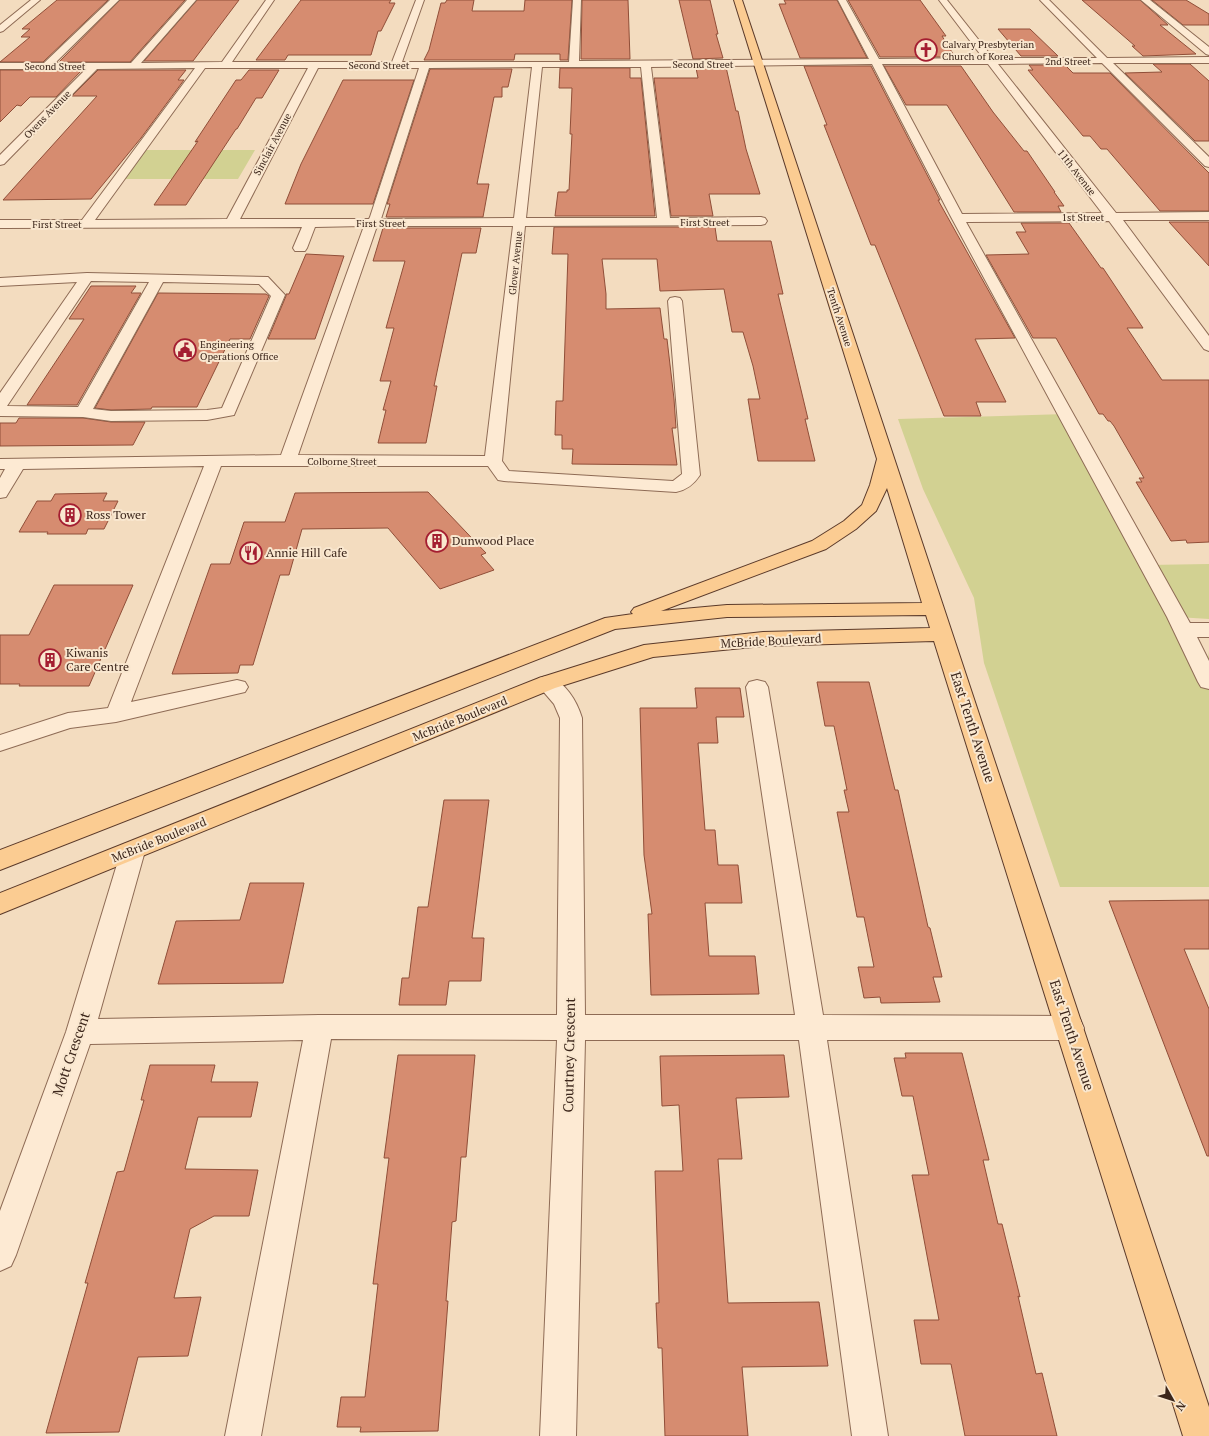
<svg xmlns="http://www.w3.org/2000/svg" width="1209" height="1436" font-family="'PT Serif',serif">
	<style>
		.green { fill: #d2d192 }
		.building { fill: #d68c70; stroke: #904e38 }
		.lines { fill: none; stroke-linecap: round; stroke-linejoin: round }
		.minor-casing { stroke: #8e6b55; stroke-width: 2 }
		.major-casing { stroke: #5b3a2a; stroke-width: 2 }
		.minor { fill: #fdead3; fill-rule: evenodd }
		.major { fill: #fbcc92; fill-rule: evenodd }
		.labels { text-anchor: middle; stroke-width: 4; stroke-linejoin: round; paint-order: stroke }
		.far-poi-label { font-size: 10px; fill: #3c261b; stroke: #f9e7cf; text-anchor: start }
		.far-street-label { font-size: 10px; fill: #3c261b; stroke: #f9e7cf }
		.poi-label { font-size: 12px; fill: #3c261b; stroke: #f9e7cf; text-anchor: start }
		.street-label { font-size: 12px; fill: #3c261b; stroke: #f9e7cf }
		.near-street-label { font-size: 14px; fill: #3c261b; stroke: #f9e7cf }
	</style>
	<rect width="100%" height="100%" fill="#f3dcbf"/>
	<path class="green" d="M145 150H255L238 179H123Z
		M1066 414 1148 565 1209 564V619L1177 617 1208 660 1209 651V887H1060L984 663 974 598 923 489 898 419Z"/>
	<path class="building" d="M57 0H108L43 62H0L30 37H21L30 29H22Z
		M120 0H185L130 62H59Z
		M197 0H239L193 61H144Z
		M301 0H391L389 3H395L381 31H378L371 55H288L285 60H256Z
		M447 0H474L472 11H524L525 0H572L568 60H560V54H515L514 60H424L429 50 441 3H445Z
		M582 0H628L630 59H581Z
		M679 0H710L718 34H716L723 58 693 59Z
		M784 0H837L867 58H800L779 4H786Z
		M848 0H920L946 36H942L955 57H880Z
		M1082 0H1140L1168 25H1160L1196 54 1143 56 1132 46H1135Z
		M1152 0H1186L1209 14V25H1183Z
		M998 29H1030L1058 56H1021Z
		M1153 64H1190L1209 81V141H1195L1125 73 1162 72Z
		M1029 65H1065L1073 73H1110L1209 173V211H1160L1107 149H1101L1090 136H1083L1028 70H1033Z
		M804 66H871L940 200H938L1015 338 975 339 1006 402H976L981 416H944L875 245H871L824 125H827Z
		M884 66H961L993 112 1024 151H1027L1055 192H1054L1064 206H1058L1061 212H1014L947 105H906Z
		M726 67 736 111H738L746 149 760 194H709L713 216H671L654 78H698L696 68Z
		M560 68H630V78H641L655 216H555L558 192H567V190H569L572 134H570L572 88H559Z
		M430 69H512L508 87H502V97H494L477 184H489L483 217H386L390 204H387Z
		M0 70H82L56 97H30L21 106 17 105 0 122Z
		M98 70H186L178 80H184L141 138 91 199 3 200 97 96H72Z
		M249 70H279L262 98H256L237 129H236L186 205H154L198 141 195 142 236 80H241Z
		M343 80H414L373 204H285L301 164Z
		M1169 222H1209V266Z
		M1021 223H1069L1101 268H1103L1143 328H1127L1162 380H1209V542L1187 543 1186 540 1171 541 1136 482H1142L1139 478H1144L1114 426 1110 421H1108L1103 414H1099L1056 338H1033L986 255 1029 254 1016 232H1026Z
		M554 227H715L717 241H771L783 294H778L808 419H805L815 461H758L748 399H760L753 366 743 332H732L724 289 660 291 657 259H602L606 294V309L660 308 664 339H667L674 399 676 428H672L677 465 572 464 573 449H562V435H555L556 401H563L568 254H552Z
		M383 228H481L476 253H462L434 386H437L426 443H378L386 410H383L391 381H380L394 328H386L405 261H373Z
		M306 254 344 256 315 339H268L286 296V294H289Z
		M91 286H136L131 293H141L77 405H27L84 319H69Z
		M158 293 266 294 269 296 250 339H230L197 407H152L151 409 111 410 95 408Z
		M19 418H83L111 422H145L133 445 0 446V423H16Z
		M428 492 486 553 481 555 494 570 440 589 388 528 302 529 289 575H280L253 665H240L238 673 172 674 211 564H230L244 522H285L295 493Z
		M107 493 103 501H118L104 529H88L86 534H47L48 532H19L37 501H51L55 494Z
		M54 585H133L89 686H19L20 684H0V635H29Z
		M817 682H869L895 790H898L928 927 930 928 942 977H933L940 1002 881 1003 880 997 864 998 858 967H874L864 917H857L837 812H849L844 790H847L834 726H825Z
		M695 688H740L744 717H716L718 743H698L705 830H715L718 865H738L742 903H705L709 956H755L759 994 651 995 648 914H652L644 855 640 708H697Z
		M444 800H489L472 938H484L481 981H449L446 1005H399L402 978H409L418 907H428Z
		M250 883H304L283 983 158 984 176 921 240 920Z
		M1209 900V949H1184L1209 1009V1156H1207L1109 901Z
		M905 1053H962L989 1160H983L998 1224H1002L1020 1297 1018 1296 1036 1374 1042 1373 1057 1436H965L951 1364H921L914 1320H939L912 1175H929L913 1096H902L894 1058H906Z
		M398 1055H475L466 1157H461L456 1221 452 1222 446 1301H448L438 1431 360 1432 361 1427H337L341 1397H365L378 1284H373L389 1158H384Z
		M784 1055 789 1097 736 1098 742 1159H718L728 1303 819 1302 828 1366 742 1367 748 1436H665L662 1348H658L656 1303H659L655 1171H683L679 1105 662 1106 660 1056Z
		M150 1065H215L211 1082H258L251 1117H198L185 1169 258 1170 249 1216H214L190 1229 174 1298 201 1297 188 1356 138 1357 119 1432 46 1433 88 1283H85L117 1172 124 1171 144 1100H141Z"/>
	<g class="lines">
		<g class="minor-casing">
			<path id="minor" d="M31 0H40L3 31 0 32V25Z
				M110 0H119L55 63H131L187 0H196L141 63 222 62 266 0H274L232 62H392L416 0H424L402 62H569L573 0H581L579 61 869 59 838 0H846L879 59 983 58 939 0H947L993 58H1097L1040 0H1049L1107 58 1209 57V63H1113L1209 157V167L1205 166 1102 63 998 64 1116 213 1209 212V220H1123L1209 336V351L1204 349 1109 221 966 222 1190 623H1209V637H1197L1209 661V689L1201 687 1198 682 1167 617 950 215 872 64 651 67 670 218 761 217 765 218 767 221 765 224 761 225 525 226 502 461 509 471 673 481 682 474 668 301 670 298 675 297 680 298 682 301 700 475C694 484 687 490 676 492L504 481 498 480 488 466H221L131 702 237 680 245 682 248 687 245 692 116 722 70 728 0 751V735L68 713 108 708 204 466 23 469 6 497 0 498V478L5 469H0V459L281 455 364 226 315 227 307 248 305 251H295L293 248 302 227 0 228V220H82L195 68 97 69 4 164 0 165V155L86 69H0V63H44ZM882 64H988L1102 213 962 214ZM532 67 514 218 381 219 429 68ZM542 67H641L657 218H526ZM205 68H308L227 219 95 220ZM318 68H419L370 217 369 219H240ZM377 226H513L485 456 298 455Z
				M1141 0H1150L1209 47V55L1206 54Z
				M87 273 268 277 285 295 234 415 207 420 111 421 83 417 0 416V393L77 282 0 286V278ZM91 281 149 282 78 407 7 406ZM163 282 259 284 271 296 222 408 207 410 111 411 93 409Z
				M547 676C565 681 577 701 582 718L585 1015H795L746 687 749 682 757 680 765 682 768 687 823 1015 1070 1016 1080 1019 1084 1028 1080 1037 1070 1040H827L888 1436H852L799 1040H585L576 1436H540L557 1040 331 1039 261 1436H225L303 1040 90 1044 16 1255 11 1266 0 1271V1211L66 1032 121 851 124 844 133 842 142 844 145 851 98 1019 319 1015H557L560 718 554 704 536 683 539 678Z"/>
		</g>
		<g class="major-casing">
			<path id="major" d="M734 0H742L1209 1407V1436H1183L934 641 763 646 653 657 555 688 0 914V893L539 678 644 645 763 632 930 628 926 615 727 617 615 629 0 870V850L605 618 633 614 631 612 634 608 812 541 844 521 862 505 870 485 877 459ZM887 488 922 603 727 605 661 611 826 549 856 529 876 511Z"/>
		</g>
		<use href="#minor" class="minor"/>
		<use href="#major" class="major"/>
	</g>
	<defs>
		<g id="church-ring" transform="scale(1.15)"><circle r="9.5" fill="#f9e7cf" stroke="#a41e31" stroke-width="1.5"/><path d="M-1.2-6h2.4v3.5h3.3v2.4h-3.3V6h-2.4V-.1h-3.3v-2.4h3.3Z" fill="#a41e31"/></g>
		<g id="civic-ring" transform="scale(1.15)"><circle r="9.5" fill="#f9e7cf" stroke="#a41e31" stroke-width="1.5"/><path d="M-.6-6.5H3V-4.5H.6V-3L4-1V1h2V6H-6V1h2V-1L-.6-3ZM-1.2 2.5V6h2.4V2.5Z" fill="#a41e31"/></g>
		<g id="building-ring" transform="scale(1.15)"><circle r="9.5" fill="#f9e7cf" stroke="#a41e31" stroke-width="1.5"/><path d="M-4-6H4V6H1V3H-1V6H-4ZM-2.5-4.3h1.7v1.8h-1.7ZM.8-4.3h1.7v1.8H.8ZM-2.5-1h1.7V.8h-1.7ZM.8-1h1.7V.8H.8Z" fill="#a41e31"/></g>
		<g id="restaurant-ring" transform="scale(1.15)"><circle r="9.5" fill="#f9e7cf" stroke="#a41e31" stroke-width="1.5"/><path d="M-5-6h1v4h1v-4h1v4h1v-4h1v5L-1.5 .5V6h-2V.5L-5-1ZM5-6V6H3V1.5H1.5Q1.5-4 5-6Z" fill="#a41e31"/></g>
	</defs>
	<g fill-rule="evenodd">
		<use href="#church-ring" x="926" y="50"/>
		<use href="#civic-ring" x="185" y="350"/>
		<use href="#building-ring" x="70" y="515"/>
		<use href="#building-ring" x="437" y="541"/>
		<use href="#restaurant-ring" x="251" y="553"/>
		<use href="#building-ring" x="50" y="660"/>
	</g>
	<g class="labels">
		<g class="far-poi-label">
			<text x="942" y="48">Calvary Presbyterian<tspan x="942" dy="12">Church of Korea</tspan></text>
			<text x="200" y="348">Engineering<tspan x="200" dy="12">Operations Office</tspan></text>
		</g>
		<g class="far-street-label">
			<text x="1068" y="65">2nd Street</text>
			<text x="703" y="68">Second Street</text>
			<text x="379" y="69">Second Street</text>
			<text x="55" y="70">Second Street</text>
			<text transform="translate(47 114) rotate(-46)" y="4">Ovens Avenue</text>
			<text transform="translate(272 144) rotate(-62)" y="4">Sinclair Avenue</text>
			<text transform="translate(1077 172) rotate(52)" y="4">11th Avenue</text>
			<text x="1083" y="221">1st Street</text>
			<text x="705" y="226">First Street</text>
			<text x="381" y="227">First Street</text>
			<text x="57" y="228">First Street</text>
			<text transform="translate(515 263) rotate(-84)" y="4">Glover Avenue</text>
			<text transform="translate(840 317) rotate(72)" y="4">Tenth Avenue</text>
			<text x="342" y="465">Colborne Street</text>
		</g>
		<g class="poi-label">
			<text x="86" y="519">Ross Tower</text>
			<text x="452" y="545">Dunwood Place</text>
			<text x="266" y="557">Annie Hill Cafe</text>
			<text x="66" y="657">Kiwanis<tspan x="66" dy="14">Care Centre</tspan></text>
		</g>
		<g class="street-label">
			<text transform="translate(771 641) rotate(-3)" y="4">McBride Boulevard</text>
			<text transform="translate(460 719) rotate(-22)" y="4">McBride Boulevard</text>
			<text transform="translate(159 840) rotate(-22)" y="4">McBride Boulevard</text>
		</g>
		<g class="near-street-label">
			<text transform="translate(973 727) rotate(72)" y="5">East Tenth Avenue</text>
			<text transform="translate(1072 1035) rotate(72)" y="5">East Tenth Avenue</text>
			<text transform="translate(71 1054) rotate(-71)" y="5">Mott Crescent</text>
			<text transform="translate(569 1055) rotate(-89)" y="5">Courtney Crescent</text>
		</g>
	</g>
	<g transform="translate(1173 1400) rotate(129)" stroke="#f9e7cf" stroke-width="3" paint-order="stroke">
	<path d="M0-3L7 15L0 10L-7 15Z" fill="#3c261b"/>
	<text y="-6" font-size="11" font-weight="bold" text-anchor="middle" fill="#3c261b">N</text>
	</g>
</svg>
